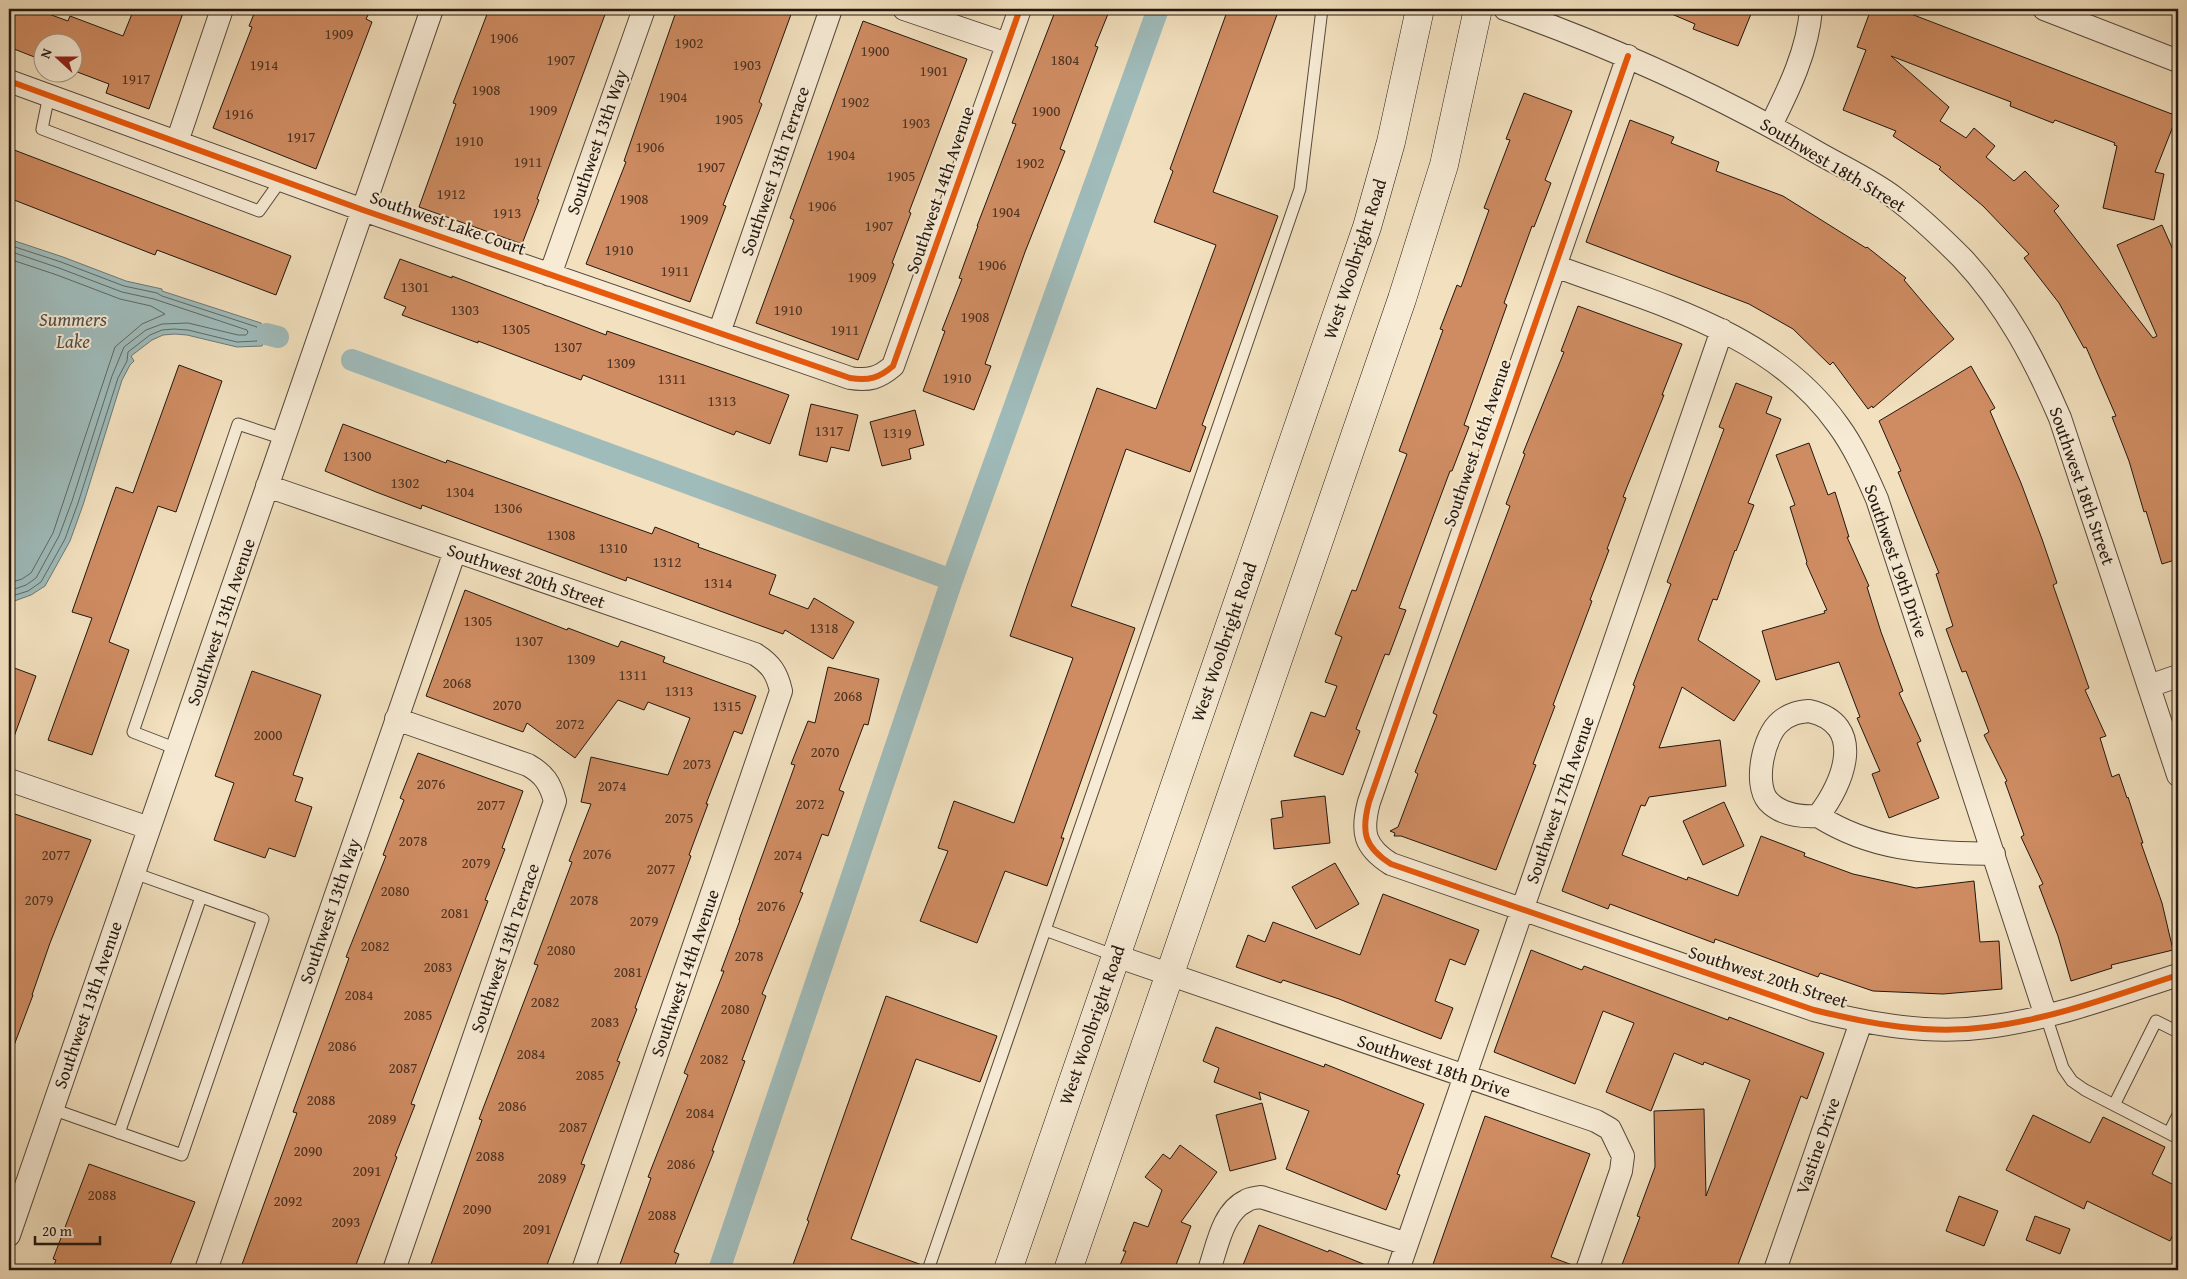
<svg xmlns="http://www.w3.org/2000/svg" width="2187" height="1279" font-family="'Gentium Book Plus',serif">
	<style>
		.water { fill: #9fbbba; stroke: #6d7976 }
		.lines { fill: none; stroke-linecap: round; stroke-linejoin: round }
		.shore { stroke: #606964; stroke-width: 1 }
		.canal { stroke: #9fbbba; stroke-width: 22 }
		.building { fill: #cf8c62; stroke: #22170f }
		.service-casing { stroke: #56493b; stroke-width: 13 }
		.minor-casing { stroke: #56493b; stroke-width: 24 }
		.secondary-casing { stroke: #22170f; stroke-width: 29 }
		.service { stroke: #f7ebd5; stroke-width: 11 }
		.minor { stroke: #f7ebd5; stroke-width: 22 }
		.secondary { stroke: #f7ebd5; stroke-width: 28 }
		.cycleway-casing { stroke: #f7ebd5; stroke-width: 9 }
		.cycleway { stroke: #e8590c; stroke-width: 6 }
		.labels { text-anchor: middle; stroke-width: 4; stroke-linejoin: round; paint-order: stroke }
		.number-label { font-size: 15px; fill: #4d3424 }
		.street-label { font-size: 18px; fill: #22170f; stroke: #f7ebd5 }
		.water-label { font-size: 19px; font-style: italic; fill: #4e504b; stroke: #f7ebd5 }
	</style>
	<rect width="100%" height="100%" fill="#f2e0be"/>
	<filter id="stains"><feTurbulence type="fractalNoise" baseFrequency=".004" numOctaves="4"/><feColorMatrix values="0 0 0 0 .2 0 0 0 0 .09 0 0 0 0 .02 0 0 0 .5 -.17"/></filter>
	<radialGradient id="worn" r=".72"><stop offset=".6" stop-color="#630" stop-opacity="0"/><stop offset="1" stop-color="#630" stop-opacity=".3"/></radialGradient>
	<path class="water" d="M9 239 63 257 126 281 162 289V291L261 323 266 334 262 346 237 347 187 335 175 334 163 335 152 340 131 356 134 361 130 365 122 380 83 505 70 541 45 586 31 595 9 603Z"/>
	<g class="lines">
		<path class="shore" d="M9 245 61 262 124 286 157 293 162 296 257 327 260 334 257 341 237 342 188 330 174 329 162 330 150 335 128 352 127 361 118 378 78 503 65 539 41 582 28 591 9 597
			M9 251 59 268 122 292 154 299 247 330 248 333 246 335H238L188 323 162 324 146 330 124 347 112 376 72 501 59 536 36 578 26 585 9 591
			M9 259 57 275 120 299 151 306 165 314 142 324 115 347 53 533 31 573 22 579 9 583"/>
		<path class="canal" d="M266 334 278 337
			M352 360 952 580
			M719 1270 952 580 1158 9"/>
	</g>
	<path class="building" d="M13 9H35L68 21 70 16 123 36 134 9H171L183 13 149 109 106 93 109 84 72 70V42H42V60L9 47V20Z
		M256 9H371L366 19 372 22 316 169 213 128 252 27 249 26Z
		M489 9H607L537 199 539 200 522 244 419 207 456 104 453 103Z
		M677 9H793L759 102 762 104 723 205 726 206 690 302 586 264 626 162 624 161Z
		M1056 9H1110L1095 46 1098 47 1060 149 1065 151 1025 252 985 364 991 366 974 410 923 391 945 331 942 330 962 279 959 278 978 226H977L1016 124 1012 123Z
		M1228 9H1279L1213 192 1278 216 1202 425 1206 427 1190 472 1126 449 1071 606 1135 628 1061 838H1064L1047 886 1005 871 977 943 920 921 948 851 938 848 954 801 1014 823 1073 658 1010 636 1027 586 1097 388 1156 409 1216 245 1154 222 1173 171 1170 169Z
		M1660 9H1753L1738 46 1693 29 1695 24Z
		M1871 9H1898L2177 116 2155 172 2164 174 2154 220 2103 208 2117 146 2114 145 2115 143 2055 120 2053 123 2010 106 2011 102 1891 56 1949 107 1940 121 1966 138 1974 128 1995 146 1986 157 2014 181 2025 171 2059 206 2054 211 2153 338 2157 336 2117 245 2162 225 2178 261V559L2162 564 2146 511 2144 512 2129 461 2112 417 2116 416 2086 347 2084 348 2059 303 2024 258 2029 254 1983 206 1939 169 1941 167 1893 136 1896 131 1843 110 1866 50 1857 47Z
		M863 21 967 59 909 212 911 213 892 263 894 264 858 360 756 323 794 220 790 218Z
		M1524 93 1572 111 1545 180 1551 183 1534 227 1532 226 1504 303 1507 305 1464 425 1469 427 1452 471H1450L1399 608 1406 610 1389 655 1385 654 1356 729 1360 731 1343 775 1294 756 1311 712 1325 717 1337 686 1325 682 1342 637 1335 634 1352 590 1356 591 1407 454 1399 451 1443 330 1440 329 1457 285 1461 287 1489 210 1484 208 1510 140 1506 139Z
		M1630 120 1674 137 1671 143 1719 162 1716 171 1783 196 1866 248 1867 247 1906 278 1904 280 1954 339 1873 408 1872 406 1868 409 1833 362 1830 365 1793 329 1749 304 1586 242Z
		M9 148 291 256 276 295 157 250 155 255 9 198Z
		M400 259 452 278V276L606 335 607 331 789 395 770 444 736 431 734 435 583 375 581 380 478 341V343L402 315 406 307 384 298Z
		M1578 306 1682 344 1662 395H1664L1623 497 1626 498 1607 549 1609 550 1590 600 1592 601 1553 705 1555 706 1533 764 1536 765 1496 870 1401 836H1394L1395 833 1390 831 1398 827 1418 774 1415 772 1437 715 1433 713 1510 506 1506 504 1525 454 1523 453 1564 352 1561 351Z
		M179 365 222 381 176 512 158 506 109 642 129 650 92 755 48 740 92 618 72 612 116 487 133 493Z
		M1971 366 1995 408 1990 411 2021 483 2042 539 2057 583 2053 585 2089 688 2085 690 2106 736 2100 738 2112 777 2119 774 2127 798 2128 797 2143 843H2141L2162 903 2173 950 2111 965 2112 968 2071 981 2058 936 2039 886 2043 884 2021 837 2024 835 2005 782 2007 781 1984 735 1989 732 1966 671 1962 672 1946 629 1953 626 1936 574 1939 573 1898 472 1901 471 1879 421Z
		M1736 383 1772 397 1766 413 1781 419 1748 503 1754 505 1736 551 1735 550 1717 600 1713 599 1698 640 1760 681 1734 721 1682 687 1659 748 1720 740 1726 786 1649 797 1645 806 1641 805 1622 855 1687 880 1688 877 1738 896 1761 836 1805 853 1804 856 1853 874 1916 888 1974 881 1980 942 1999 941 2002 989 1943 994 1873 991 1820 973 1818 977 1715 939 1714 943 1610 904 1608 909 1562 891 1635 686 1633 685 1671 584 1667 582 1724 429 1719 427Z
		M811 404 858 415 849 451 831 447 827 462 799 455Z
		M915 410 924 445 909 449 911 459 882 466 870 422Z
		M343 424 446 463 447 460 652 534 655 527 699 544 698 547 776 575 769 594 808 609 814 598 854 622 833 659 785 630 783 634 627 577 626 581 422 505 421 509 376 492 325 471Z
		M1809 443 1828 495 1835 492 1849 537H1847L1869 586 1867 587 1881 632 1903 691 1899 693 1921 741 1917 743 1939 798 1889 818 1872 774 1880 771 1857 718 1860 717 1839 662 1776 680 1762 631 1825 613 1824 611 1827 610 1806 563 1807 562 1790 507 1795 505 1776 455Z
		M465 590 567 630 568 628 618 647 621 641 665 657 663 662 756 696 742 734 734 731 706 804H708L689 855 691 856 635 1008 637 1009 617 1061 620 1062 581 1164 585 1165 545 1270H429L482 1120 479 1119 538 965 534 964 572 862 569 861 591 804 581 802 591 757 668 775 690 718 648 702 644 710 618 700 575 758 527 723 523 732 426 696Z
		M9 666 36 676 11 745 9 744Z
		M828 667 879 679 868 725 864 724 839 790 844 792 828 836 822 834 800 892 803 893 762 994 766 996 742 1060 745 1061 712 1151H714L674 1252 679 1254 673 1270H618L651 1178 648 1177 688 1075 684 1073 724 971H721L740 920H739L795 765 791 764 808 721 815 723Z
		M252 671 321 695 293 775 303 778 295 801 312 807 295 857 269 848 265 858 214 840 234 783 215 776Z
		M418 753 523 791 502 848 505 849 485 900 488 901 411 1104 415 1105 395 1156 397 1157 354 1270H240L297 1113 293 1112 349 958 346 957 386 856 383 855 404 800 400 798Z
		M1325 796 1330 843 1274 849 1271 819 1283 817 1281 801Z
		M1724 802 1744 846 1703 865 1683 821Z
		M9 812 91 840 50 943 32 995H33L10 1056Z
		M1335 863 1359 904 1316 929 1292 887Z
		M1383 894 1479 930 1465 965 1450 959 1435 1001 1453 1008 1441 1039 1339 999 1283 980 1281 983 1236 967 1248 935 1265 942 1273 922 1360 955Z
		M1531 950 1582 970 1584 966 1728 1020 1729 1017 1824 1053 1807 1099 1801 1096 1736 1270H1620L1640 1217 1637 1216 1655 1167 1654 1111 1704 1109 1706 1196 1750 1080 1704 1062 1703 1065 1674 1053 1651 1111 1606 1092 1634 1023 1603 1011 1575 1084 1494 1052Z
		M886 996 997 1036 980 1082 916 1059 851 1239 922 1265 921 1270H791L809 1221 807 1220Z
		M1216 1027 1324 1067 1325 1064 1424 1104 1397 1174 1400 1175 1386 1210 1286 1169 1309 1111 1259 1092 1261 1100 1214 1082 1219 1068 1203 1061Z
		M1262 1103 1276 1159 1230 1171 1216 1115Z
		M2033 1115 2090 1143 2103 1117 2165 1147 2152 1174 2178 1187V1223L2170 1241 2087 1201 2084 1209 2006 1170Z
		M1485 1116 1590 1154 1551 1257 1575 1266 1574 1270H1431Z
		M1180 1145 1217 1172 1181 1222 1191 1226 1174 1270H1118L1126 1251H1123L1134 1222 1148 1227 1162 1190 1145 1177 1163 1154 1170 1159Z
		M89 1164 195 1202 168 1270H52L56 1260 53 1259Z
		M1959 1196 1998 1211 1984 1246 1946 1231Z
		M2035 1216 2070 1229 2060 1254 2026 1240Z
		M1259 1225 1328 1252 1329 1250 1378 1270H1241Z"/>
	<g class="lines">
		<g class="service-casing">
			<path id="service" d="M49 95 42 129 259 211 281 180
				M177 749 133 732 238 424 284 439
				M1045 930 1116 956
				M2046 1016 2063 1068 2072 1081 2085 1090 2178 1138
				M2114 1105 2156 1021 2178 1032
				M52 1109 182 1155 263 919 134 873
				M119 1133 201 897
				M2169 1133 2178 1115
				M928 1270 1300 189 1322 9"/>
		</g>
		<g class="minor-casing">
			<path id="minor" d="M904 9 1007 44
				M1505 9C1612 47 1714 93 1813 150 1840 166 1870 179 1895 198 1919 216 1941 237 1962 258 2006 305 2035 360 2060 418L2178 775
				M2044 9 2178 61
				M1628 56 1369 802C1361 832 1364 847 1391 864L1814 1010C1870 1024 1929 1035 1987 1027 2053 1019 2116 995 2178 975
				M9 81 363 210 850 378C869 381 879 378 893 366L1020 9
				M1771 125C1789 89 1808 50 1811 9
				M177 142 222 9
				M1555 266C1657 304 1772 332 1838 425 1855 448 1866 474 1877 499L2046 1016
				M550 275 644 9
				M719 333 831 9
				M267 486 755 654C771 664 777 673 781 691L583 1270
				M2149 686 2178 676
				M1809 711C1867 724 1844 783 1818 816 1801 817 1781 815 1768 801 1753 783 1764 735 1780 722 1789 714 1798 712 1809 711Z
				M9 780 149 828
				M1818 816C1875 852 1929 852 1994 854
				M1116 956 1596 1121 1610 1129 1623 1156 1621 1171 1587 1270
				M9 1235 432 9
				M206 1270 455 551
				M394 1270 555 801C550 783 544 774 528 765L396 719
				M1209 1270C1217 1248 1222 1212 1246 1201 1250 1198 1257 1198 1261 1197L1407 1244
				M1398 1270 1722 330
				M1775 1270 1861 1022"/>
		</g>
		<g class="secondary-casing">
			<path id="secondary" d="M1008 1270 1367 227 1391 142 1420 9
				M1068 1270 1402 299 1444 165 1478 9"/>
		</g>
		<use href="#service" class="service"/>
		<use href="#minor" class="minor"/>
		<use href="#secondary" class="secondary"/>
		<g class="cycleway-casing">
			<path id="cycleway" d="M1628 56 1369 802C1361 832 1364 847 1391 864L1814 1010C1870 1024 1929 1035 1987 1027 2053 1019 2116 995 2178 975
				M9 81 363 210 850 378C869 381 879 378 893 366L1020 9"/>
		</g>
		<use href="#cycleway" class="cycleway"/>
	</g>
	<g class="labels">
		<g class="number-label">
			<text x="339" y="39">1909</text>
			<text x="504" y="43">1906</text>
			<text x="689" y="48">1902</text>
			<text x="875" y="56">1900</text>
			<text x="561" y="65">1907</text>
			<text x="1065" y="65">1804</text>
			<text x="264" y="70">1914</text>
			<text x="747" y="70">1903</text>
			<text x="934" y="76">1901</text>
			<text x="136" y="84">1917</text>
			<text x="486" y="95">1908</text>
			<text x="673" y="102">1904</text>
			<text x="855" y="107">1902</text>
			<text x="543" y="115">1909</text>
			<text x="1046" y="116">1900</text>
			<text x="239" y="119">1916</text>
			<text x="729" y="124">1905</text>
			<text x="916" y="128">1903</text>
			<text x="301" y="142">1917</text>
			<text x="469" y="146">1910</text>
			<text x="650" y="152">1906</text>
			<text x="841" y="160">1904</text>
			<text x="528" y="167">1911</text>
			<text x="1030" y="168">1902</text>
			<text x="711" y="172">1907</text>
			<text x="901" y="181">1905</text>
			<text x="451" y="199">1912</text>
			<text x="634" y="204">1908</text>
			<text x="822" y="211">1906</text>
			<text x="1006" y="217">1904</text>
			<text x="507" y="218">1913</text>
			<text x="694" y="224">1909</text>
			<text x="879" y="231">1907</text>
			<text x="619" y="255">1910</text>
			<text x="992" y="270">1906</text>
			<text x="675" y="276">1911</text>
			<text x="862" y="282">1909</text>
			<text x="415" y="292">1301</text>
			<text x="465" y="315">1303</text>
			<text x="788" y="315">1910</text>
			<text x="975" y="322">1908</text>
			<text x="516" y="334">1305</text>
			<text x="845" y="335">1911</text>
			<text x="568" y="352">1307</text>
			<text x="621" y="368">1309</text>
			<text x="957" y="383">1910</text>
			<text x="672" y="384">1311</text>
			<text x="722" y="406">1313</text>
			<text x="829" y="436">1317</text>
			<text x="897" y="438">1319</text>
			<text x="357" y="461">1300</text>
			<text x="405" y="488">1302</text>
			<text x="460" y="497">1304</text>
			<text x="508" y="513">1306</text>
			<text x="561" y="540">1308</text>
			<text x="613" y="553">1310</text>
			<text x="667" y="567">1312</text>
			<text x="718" y="588">1314</text>
			<text x="478" y="626">1305</text>
			<text x="824" y="633">1318</text>
			<text x="529" y="646">1307</text>
			<text x="581" y="664">1309</text>
			<text x="633" y="680">1311</text>
			<text x="457" y="688">2068</text>
			<text x="679" y="696">1313</text>
			<text x="848" y="701">2068</text>
			<text x="507" y="710">2070</text>
			<text x="727" y="711">1315</text>
			<text x="570" y="729">2072</text>
			<text x="268" y="740">2000</text>
			<text x="825" y="757">2070</text>
			<text x="697" y="769">2073</text>
			<text x="431" y="789">2076</text>
			<text x="612" y="791">2074</text>
			<text x="810" y="809">2072</text>
			<text x="491" y="810">2077</text>
			<text x="679" y="823">2075</text>
			<text x="413" y="846">2078</text>
			<text x="597" y="859">2076</text>
			<text x="56" y="860">2077</text>
			<text x="788" y="860">2074</text>
			<text x="476" y="868">2079</text>
			<text x="661" y="874">2077</text>
			<text x="395" y="896">2080</text>
			<text x="39" y="905">2079</text>
			<text x="584" y="905">2078</text>
			<text x="771" y="911">2076</text>
			<text x="455" y="918">2081</text>
			<text x="644" y="926">2079</text>
			<text x="375" y="951">2082</text>
			<text x="561" y="955">2080</text>
			<text x="749" y="961">2078</text>
			<text x="438" y="972">2083</text>
			<text x="628" y="977">2081</text>
			<text x="359" y="1000">2084</text>
			<text x="545" y="1007">2082</text>
			<text x="735" y="1014">2080</text>
			<text x="418" y="1020">2085</text>
			<text x="605" y="1027">2083</text>
			<text x="342" y="1051">2086</text>
			<text x="531" y="1059">2084</text>
			<text x="714" y="1064">2082</text>
			<text x="403" y="1073">2087</text>
			<text x="590" y="1080">2085</text>
			<text x="321" y="1105">2088</text>
			<text x="512" y="1111">2086</text>
			<text x="700" y="1118">2084</text>
			<text x="382" y="1124">2089</text>
			<text x="573" y="1132">2087</text>
			<text x="308" y="1156">2090</text>
			<text x="490" y="1161">2088</text>
			<text x="681" y="1169">2086</text>
			<text x="367" y="1176">2091</text>
			<text x="552" y="1183">2089</text>
			<text x="102" y="1200">2088</text>
			<text x="288" y="1206">2092</text>
			<text x="477" y="1214">2090</text>
			<text x="662" y="1220">2088</text>
			<text x="346" y="1227">2093</text>
			<text x="537" y="1234">2091</text>
		</g>
		<g class="street-label">
			<text transform="translate(597 142) rotate(-71)" y="6">Southwest 13th Way</text>
			<text transform="translate(1833 165) rotate(31)" y="6">Southwest 18th Street</text>
			<text transform="translate(775 171) rotate(-71)" y="6">Southwest 13th Terrace</text>
			<text transform="translate(940 190) rotate(-71)" y="6">Southwest 14th Avenue</text>
			<text transform="translate(448 223) rotate(19)" y="6">Southwest Lake Court</text>
			<text transform="translate(1355 259) rotate(-72)" y="6">West Woolbright Road</text>
			<text transform="translate(1477 443) rotate(-71)" y="6">Southwest 16th Avenue</text>
			<text transform="translate(2082 486) rotate(71)" y="6">Southwest 18th Street</text>
			<text transform="translate(1896 561) rotate(71)" y="6">Southwest 19th Drive</text>
			<text transform="translate(526 576) rotate(19)" y="6">Southwest 20th Street</text>
			<text transform="translate(221 622) rotate(-71)" y="6">Southwest 13th Avenue</text>
			<text transform="translate(1224 642) rotate(-71)" y="6">West Woolbright Road</text>
			<text transform="translate(1560 800) rotate(-71)" y="6">Southwest 17th Avenue</text>
			<text transform="translate(330 911) rotate(-71)" y="6">Southwest 13th Way</text>
			<text transform="translate(505 948) rotate(-71)" y="6">Southwest 13th Terrace</text>
			<text transform="translate(685 973) rotate(-71)" y="6">Southwest 14th Avenue</text>
			<text transform="translate(1768 977) rotate(18)" y="6">Southwest 20th Street</text>
			<text transform="translate(88 1005) rotate(-71)" y="6">Southwest 13th Avenue</text>
			<text transform="translate(1092 1025) rotate(-71)" y="6">West Woolbright Road</text>
			<text transform="translate(1434 1066) rotate(19)" y="6">Southwest 18th Drive</text>
			<text transform="translate(1818 1146) rotate(-71)" y="6">Vastine Drive</text>
		</g>
		<g class="water-label">
			<text x="73" y="326">Summers<tspan x="73" dy="22">Lake</tspan></text>
		</g>
	</g>
	<rect width="2187" height="1279" fill="none" stroke="#f2e0be" stroke-width="30"/>
	<rect x="10" y="10" width="2167" height="1259" fill="none" stroke="#22170f" stroke-width="2.5"/>
	<rect x="15" y="15" width="2157" height="1249" fill="none" stroke="#22170f"/>
	<g transform="translate(58 58) rotate(291)"><circle r="24" fill="#f7ebd5" stroke="#a29686"/>
	<path d="M0-4L9 19L0 12L-9 19Z" fill="#8f2418"/>
	<text y="-8" font-size="14" font-weight="bold" text-anchor="middle" fill="#22170f">N</text>
	</g>
	<path d="M35 1236v8h65v-8" fill="none" stroke="#22170f" stroke-width="2.5"/>
	<text x="42" y="1236" font-size="15" fill="#22170f" stroke="#f7ebd5" stroke-width="4" paint-order="stroke">20 m</text>
	<rect width="100%" height="100%" filter="url(#stains)"/>
	<rect width="100%" height="100%" fill="url(#worn)"/>
</svg>
